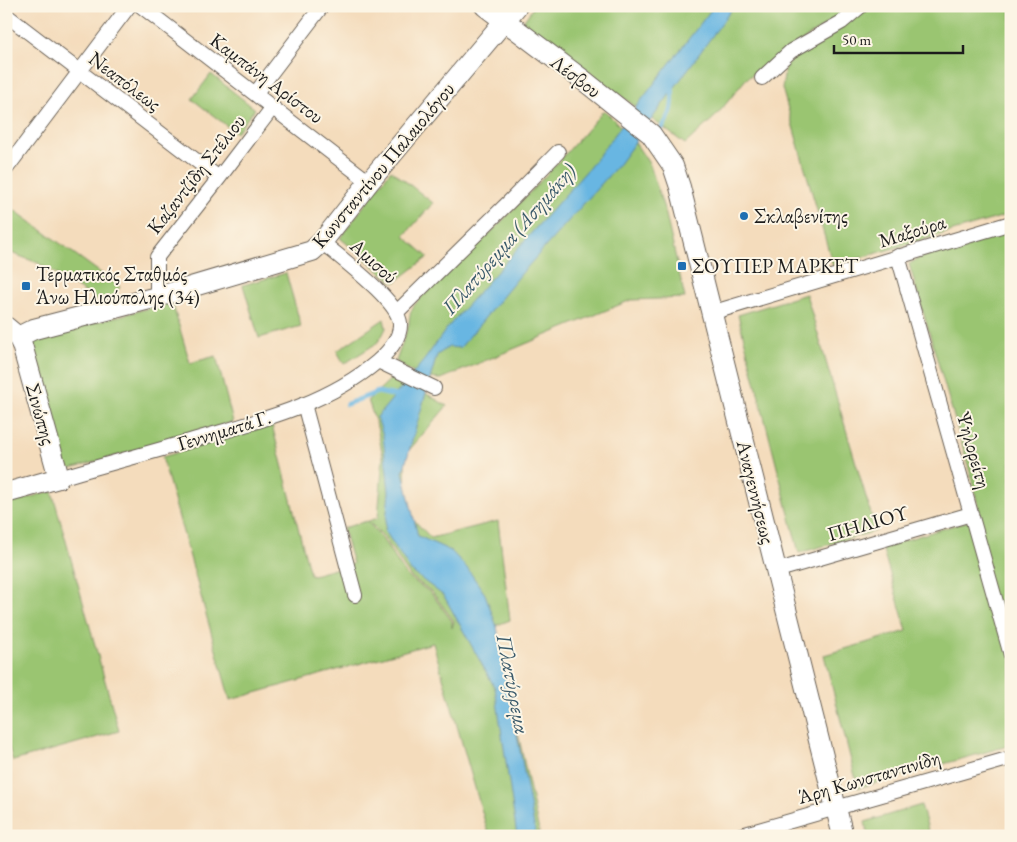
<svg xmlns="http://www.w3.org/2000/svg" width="1017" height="842" font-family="'EB Garamond',serif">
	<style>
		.green { fill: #9ac571; stroke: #5b7046 }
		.water { fill: #68b6e2; stroke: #42697f }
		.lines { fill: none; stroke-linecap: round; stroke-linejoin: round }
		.stream { stroke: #68b6e2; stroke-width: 5 }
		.street-casing { stroke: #685f54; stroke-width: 16 }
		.secondary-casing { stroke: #685f54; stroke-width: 22 }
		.street { stroke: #fff; stroke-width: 14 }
		.secondary { stroke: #fff; stroke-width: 20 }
		.poi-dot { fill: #1f6fb2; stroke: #fcf5e5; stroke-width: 2 }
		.labels { text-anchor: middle; stroke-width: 4; stroke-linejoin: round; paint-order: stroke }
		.street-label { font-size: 20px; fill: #1c1c1c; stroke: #fcf5e5 }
		.poi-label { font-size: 20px; fill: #1c1c1c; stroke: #fcf5e5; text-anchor: start }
		.water-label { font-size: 21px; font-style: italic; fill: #3a5a6b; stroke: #fcf5e5 }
	</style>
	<rect width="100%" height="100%" fill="#fcf5e5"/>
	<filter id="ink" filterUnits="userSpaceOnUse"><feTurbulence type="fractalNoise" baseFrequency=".02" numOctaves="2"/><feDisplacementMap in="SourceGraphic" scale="10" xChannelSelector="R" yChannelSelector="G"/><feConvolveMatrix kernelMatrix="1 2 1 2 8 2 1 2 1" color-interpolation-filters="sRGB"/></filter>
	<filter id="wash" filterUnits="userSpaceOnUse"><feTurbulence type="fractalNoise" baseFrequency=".0096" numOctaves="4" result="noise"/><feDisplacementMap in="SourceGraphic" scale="20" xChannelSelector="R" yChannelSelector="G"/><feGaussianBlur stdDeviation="1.12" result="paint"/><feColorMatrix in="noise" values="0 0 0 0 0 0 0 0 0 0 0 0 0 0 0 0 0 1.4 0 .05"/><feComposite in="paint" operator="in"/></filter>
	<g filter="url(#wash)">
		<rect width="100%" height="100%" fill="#f4dcbc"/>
		<path class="green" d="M534 6H853L746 79 716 116 685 144 523 22Z
			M868 6H1011V214L833 266 782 88 786 65 799 53 865 11Z
			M211 74 255 109 236 133 192 99Z
			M604 110 632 138 650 165 666 215 685 298 631 300 441 379C423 379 409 372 396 361L409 324C409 316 411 309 416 303 434 282 455 268 474 249 520 204 563 158 604 110Z
			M391 170 433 203 404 236 428 257 394 283 340 238Z
			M6 204 120 287 113 297 99 301 38 263 6 251Z
			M1011 230V745L858 788 824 655 907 631 882 547 981 517 967 461 909 264 921 257Z
			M286 273 301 326 259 338 243 285Z
			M806 294 876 531 799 553 738 315Z
			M172 302 190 363 216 356 233 422 71 469 65 465 31 345 36 338Z
			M384 319 386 328 382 336 377 343 344 364 337 351Z
			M393 377 412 385 447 406 405 455 406 512 431 538 498 521 510 620 495 626 540 836H489L433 643 230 700 162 457 272 425 310 574 313 575 353 564 343 528 367 521 381 537 407 576 431 593 452 621V628L454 621 432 592 410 576 383 536 368 521 378 518 383 457 377 427 368 400Z
			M52 491 119 731 13 761 6 738V504Z
			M921 805 930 836H868L865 822Z"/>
		<path class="water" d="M714 6H734L619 164 522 273 460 348 449 347 437 355 403 472 418 536 451 551 467 568 485 594 497 627 536 836H517L495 688 444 596 411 571 385 531 389 492 383 436 377 417 425 359 447 328 589 168Z"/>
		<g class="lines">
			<path class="stream" d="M657 135C671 115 674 111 672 86
				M347 404 378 392 401 397"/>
		</g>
	</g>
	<g filter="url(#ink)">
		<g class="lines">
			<g class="street-casing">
				<path id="street" d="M141 6 369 182
					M6 15 219 178
					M762 78 791 51 842 22 861 6
					M255 94 322 6
					M6 169 129 6
					M898 256 1011 655
					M157 297V257L219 178 273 107
					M397 312 510 201 558 152
					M711 313 1011 223
					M378 361 434 388
					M304 404 355 595
					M59 478C100 466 142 455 183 443 250 423 324 407 378 361 388 352 401 338 400 323 398 300 340 258 322 242
					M775 571 971 514
					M738 836 1011 758"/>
			</g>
			<g class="secondary-casing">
				<path id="secondary" d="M485 6 587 83 651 134 673 166 680 187 843 836
					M6 327 18 337 22 345 59 478 6 493
					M18 337 34 329 157 297 312 251 322 242 369 182 517 6"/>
			</g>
			<use href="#street" class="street"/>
			<use href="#secondary" class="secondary"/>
		</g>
	</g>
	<g class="poi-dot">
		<circle cx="744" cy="216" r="5"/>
		<rect x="677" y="261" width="10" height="10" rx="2.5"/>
		<rect x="21" y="281" width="10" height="10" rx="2.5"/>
	</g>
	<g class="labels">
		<g class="street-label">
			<text transform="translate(576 76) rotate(37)" y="7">Λέσβου</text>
			<text transform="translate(267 78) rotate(37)" y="7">Καμπάνη Αρίστου</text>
			<text transform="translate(125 81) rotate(37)" y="7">Νεαπόλεως</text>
			<text transform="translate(383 165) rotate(-50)" y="7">Κωνσταντίνου Παλαιολόγου</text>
			<text transform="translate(196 174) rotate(-52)" y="7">Καζαντζίδη Στέλιου</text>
			<text transform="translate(912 231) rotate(-17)" y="7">Μαξούρα</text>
			<text transform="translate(374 261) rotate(42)" y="7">Αμισού</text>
			<text transform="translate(41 414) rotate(74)" y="7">Σινώπης</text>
			<text transform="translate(224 430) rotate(-17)" y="7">Γεννηματά Γ.</text>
			<text transform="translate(974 450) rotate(74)" y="7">Ψηλορείτη</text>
			<text transform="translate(756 492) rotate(76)" y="7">Αναγεννήσεως</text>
			<text transform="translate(868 523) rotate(-16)" y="7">ΠΗΛΙΟΥ</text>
			<text transform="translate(869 777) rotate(-16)" y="7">Άρη Κωνσταντινίδη</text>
		</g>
		<g class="poi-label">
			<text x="754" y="223">Σκλαβενίτης</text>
			<text x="692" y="273">ΣΟΥΠΕΡ ΜΑΡΚΕΤ</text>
			<text x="36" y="281">Τερματικός Σταθμός<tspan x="36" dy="23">Άνω Ηλιούπολης (34)</tspan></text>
		</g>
		<g class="water-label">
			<text transform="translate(509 239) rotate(-49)" y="7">Πλατύρεμμα (Ασημάκη)</text>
			<text transform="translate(513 684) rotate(79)" y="7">Πλατύρρεμα</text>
		</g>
	</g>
	<rect width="1017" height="842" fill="none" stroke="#fcf5e5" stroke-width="25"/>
	<path d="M834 45v8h129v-8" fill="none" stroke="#1c1c1c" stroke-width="2.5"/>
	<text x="842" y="45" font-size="15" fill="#1c1c1c" stroke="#fcf5e5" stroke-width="4" paint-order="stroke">50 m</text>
</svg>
